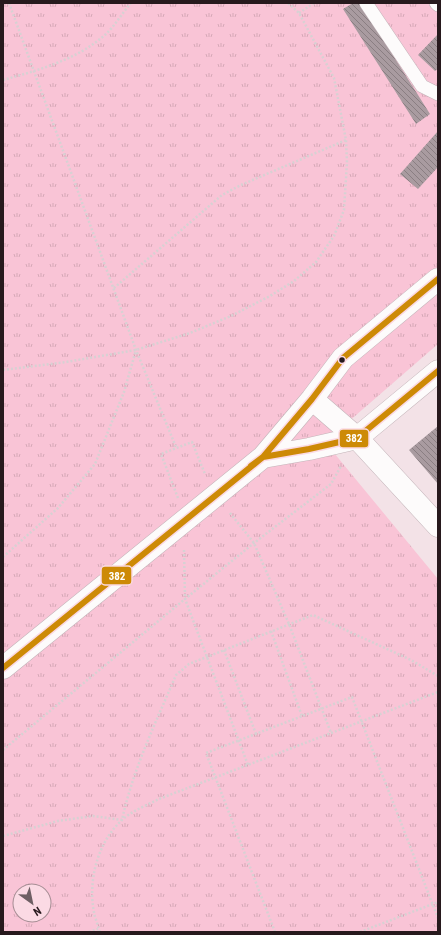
<svg xmlns="http://www.w3.org/2000/svg" width="441" height="935" font-family="'Roboto Condensed',sans-serif">
	<style>
		.grass { fill: url(#grass-tufts); fill-rule: evenodd }
		.building { fill: url(#building-back-hatch) }
		.lines { fill: none; stroke-linecap: round; stroke-linejoin: round }
		.service-casing { stroke: #c3b4b9; stroke-width: 14 }
		.minor-casing { stroke: #c3b4b9; stroke-width: 23 }
		.path { stroke: #d7d1d3; stroke-width: 2.5; stroke-dasharray: 2 2; stroke-linecap: butt }
		.service { stroke: #fdfbfb; stroke-width: 13 }
		.minor { stroke: #fdfbfb; stroke-width: 22 }
		.bus-1-casing { stroke: #fbdae4; stroke-width: 9 }
		.bus-1 { stroke: #cd8a06; stroke-width: 6 }
		.bus-dot { fill: #27191d; stroke: #fbdae4; stroke-width: 1.5 }
		.line-badge { stroke: #fbdae4; stroke-width: 1.5 }
		.badge-label { font-size: 11px; text-anchor: middle; font-weight: bold; fill: #fff }
	</style>
	<defs>
		<pattern id="grass-tufts" width="24" height="20" patternUnits="userSpaceOnUse"><rect width="24" height="20" fill="#f9c4d6"/><path d="M3 7l-1-3M5 7V3M7 7l1-3M15 17l-1-3M17 17v-4M19 17l1-3" fill="none" stroke="#d5a8b7"/></pattern>
		<pattern id="building-back-hatch" width="6" height="6" patternUnits="userSpaceOnUse"><rect width="6" height="6" fill="#a99ba0"/><path d="M-1 5l2 2M0 0l6 6M5-1l2 2" fill="none" stroke="#8a7e82"/></pattern>
	</defs>
	<rect width="100%" height="100%" fill="#f3e2e7"/>
	<path class="grass" d="M3 3H438V344L325 442 438 579V932H3ZM20 891H44V915H20Z"/>
	<path class="building" d="M353 3H360L430 114 416 124 343 9Z
		M438 34V69L435 71 418 55Z
		M438 131V167L418 189 400 174Z
		M438 426V484L409 450Z"/>
	<g class="lines">
		<g class="service-casing">
			<path id="service" d="M366 3 422 86 438 94
				M436 3 438 5"/>
		</g>
		<g class="minor-casing">
			<path id="minor" d="M312 399 357 438 438 526
				M263 457 309 449 357 438 438 371
				M3 668 263 457 312 399 343 358 438 279"/>
		</g>
		<path class="path" d="M9 3 136 350 176 447
			M299 13 314 3
			M3 80C39 70 80 59 108 32 116 24 123 12 131 3
			M114 288 222 195 241 185 346 140
			M3 370 66 362 136 350 190 333 231 316 270 296 294 281 316 262 334 236 344 210 347 162 346 140 334 78 299 13 288 3
			M178 498 161 454 192 442 205 474
			M230 513 254 543 289 624 331 733
			M184 550 185 599 248 765
			M3 557 58 508 95 464 124 392 136 350
			M271 631 302 716
			M224 650 256 734
			M3 750 185 599 254 543 331 484 341 466
			M3 836 58 821 93 816 122 820C133 769 156 722 176 675L189 664 313 615 411 660 438 676
			M89 932 98 929
			M100 932C98 927 97 922 95 917 87 884 96 844 122 820 132 811 147 805 159 799L438 692
			M275 932 206 753 352 697 438 918
			M360 932 438 902"/>
		<use href="#service" class="service"/>
		<use href="#minor" class="minor"/>
		<g class="bus-1-casing">
			<path id="bus-1" d="M251 466 263 457 309 449 357 438 438 371
				M3 668 263 457 312 399 343 358 438 279"/>
		</g>
		<use href="#bus-1" class="bus-1"/>
	</g>
	<circle class="bus-dot" cx="342" cy="360" r="3.5"/>
	<g class="line-badge">
		<rect x="339" y="429" width="30" height="19" rx="4" fill="#cd8a06"/>
		<rect x="101" y="566" width="31" height="19" rx="4" fill="#cd8a06"/>
	</g>
	<g class="badge-label">
		<text x="354" y="442">382</text>
		<text x="117" y="580">382</text>
	</g>
	<rect width="441" height="935" fill="none" stroke="#27191d" stroke-width="8"/>
	<g transform="translate(32 903) rotate(147)"><circle r="19" fill="#fbdae4" stroke="#a68d94"/>
	<path d="M0-3L7 15L0 10L-7 15Z" fill="#6e5f64"/>
	<text y="-6" font-size="11" font-weight="bold" text-anchor="middle" fill="#27191d">N</text>
	</g>
</svg>
